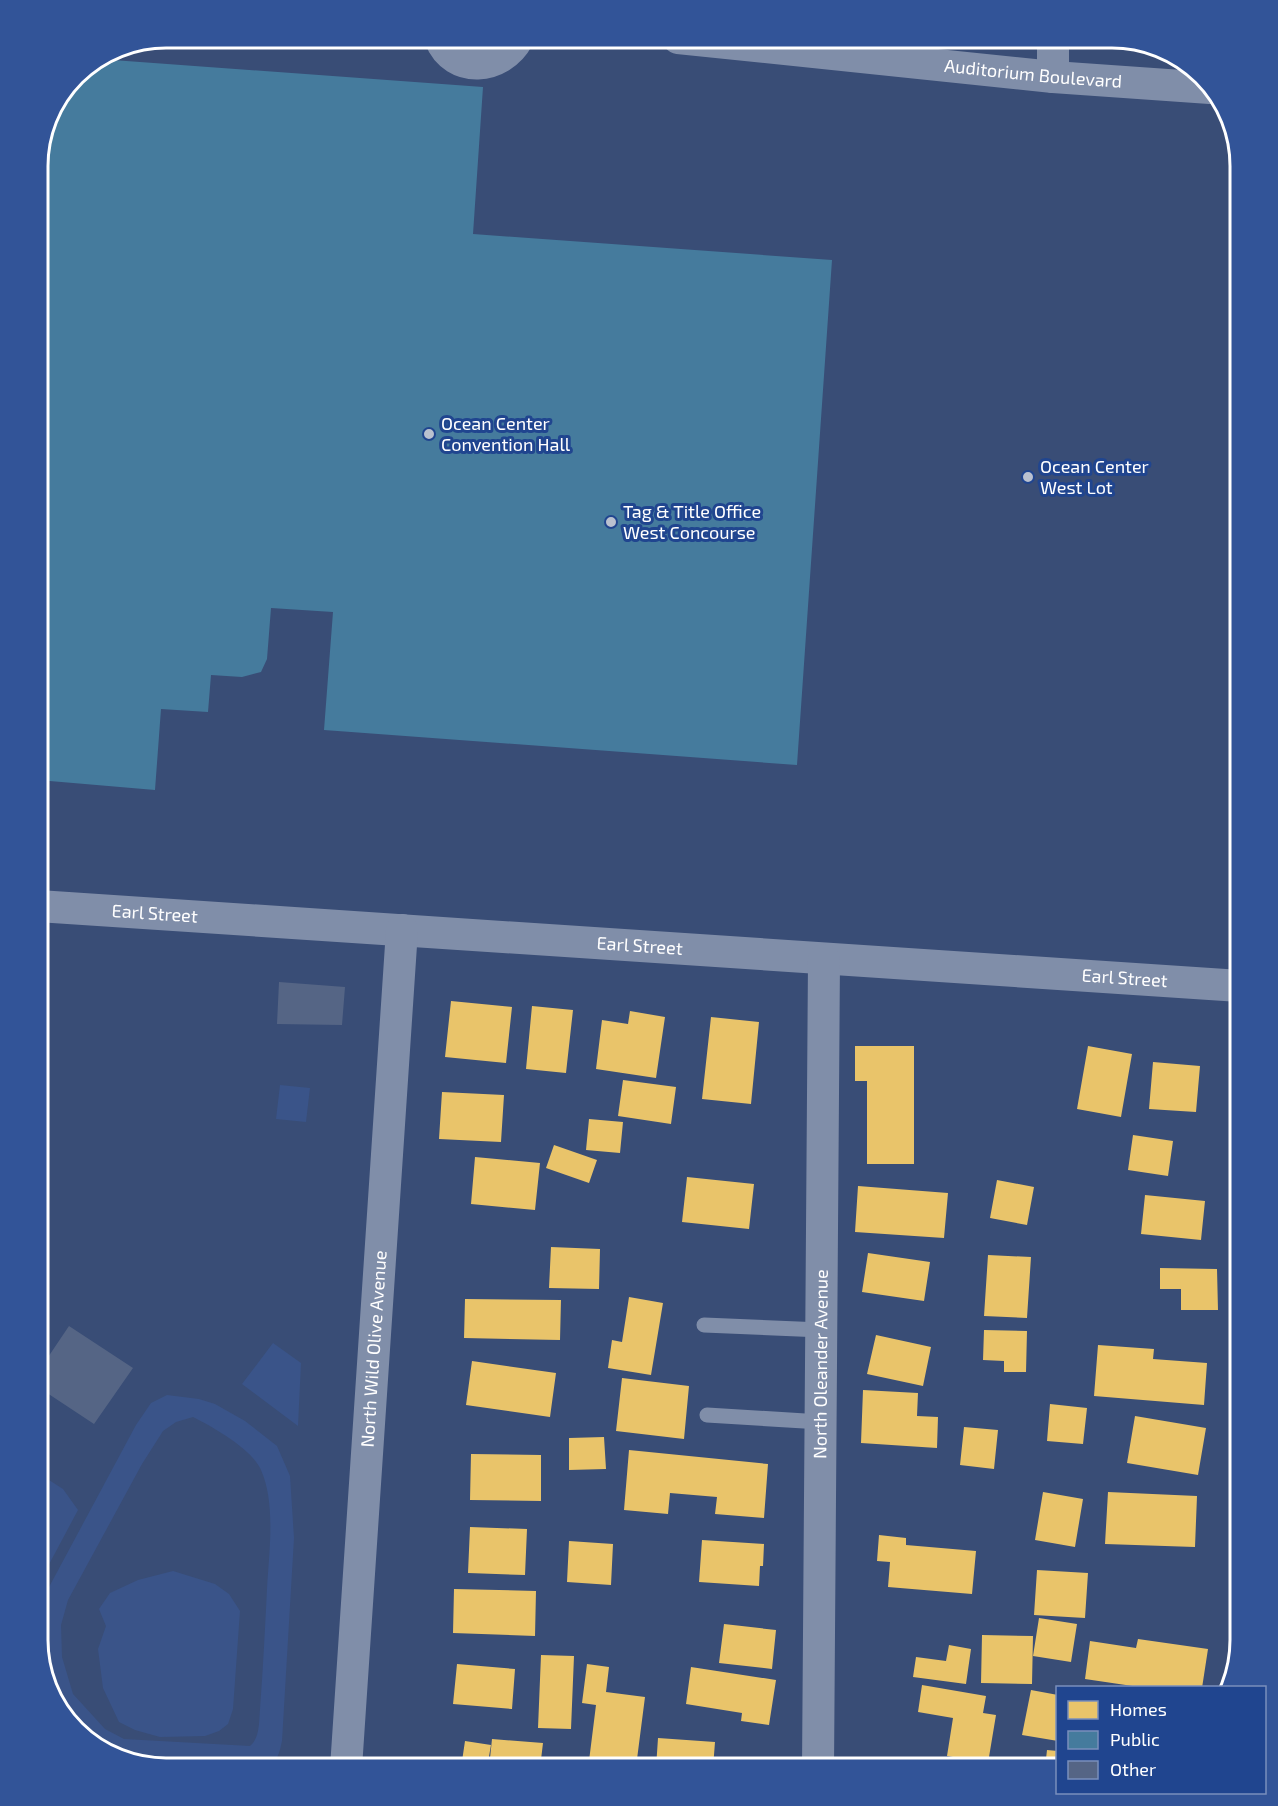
<svg xmlns="http://www.w3.org/2000/svg" width="1278" height="1806" font-family="'Exo 2',sans-serif">
	<style>
		.water { fill: #3a5489; fill-rule: evenodd }
		.homes { fill: #e9c46a }
		.public { fill: #457b9d }
		.building { fill: #556585 }
		.lines { fill: none; stroke-linecap: round; stroke-linejoin: round }
		.service { stroke: #808ea9; stroke-width: 15 }
		.minor { stroke: #808ea9; stroke-width: 32 }
		.poi-dot { fill: #bac1cf; stroke: #20458f; stroke-width: 2 }
		.labels { text-anchor: middle; stroke-width: 6; stroke-linejoin: round; paint-order: stroke }
		.street-label { font-size: 18px; fill: #fff; stroke: #20458f }
		.poi-label { font-size: 18px; fill: #fff; stroke: #20458f; text-anchor: start }
		.rim { fill: none; stroke: #fff; stroke-width: 3 }
	</style>
	<rect width="100%" height="100%" fill="#394d76"/>
	<path class="water" d="M280 1085 310 1088 306 1122 276 1119Z
		M273 1343 301 1363 298 1426 242 1384Z
		M167 1395 199 1399 215 1404 245 1421 277 1446 290 1476 294 1538 282 1741C279 1754 278 1761 266 1768H166L149 1765 102 1751 55 1704 42 1648 41 1602 136 1425 151 1403ZM193 1417C213 1427 252 1449 261 1470 276 1504 269 1552 267 1589 265 1629 263 1669 260 1709 259 1721 260 1738 250 1746L124 1739 105 1729 73 1694 62 1657 61 1625 68 1600 142 1464 163 1431 176 1422Z
		M38 1473 63 1489 78 1510 38 1585Z
		M173 1571 215 1584 229 1594 240 1611 233 1709 228 1724 219 1731 205 1736 160 1737 135 1730 119 1722 103 1688 98 1649 106 1626 99 1609 110 1593 138 1580Z"/>
	<path class="homes" d="M451 1001 512 1007 506 1063 445 1057Z
		M532 1006 573 1010 566 1073 526 1069Z
		M630 1011 665 1017 656 1078 596 1069 602 1020 628 1024Z
		M711 1017 759 1022 751 1104 702 1099Z
		M855 1046H914V1164H867V1081H855Z
		M1088 1046 1132 1054 1121 1117 1077 1109Z
		M1153 1062 1200 1066 1196 1112 1149 1109Z
		M623 1080 676 1087 671 1124 618 1116Z
		M442 1092 504 1095 501 1142 439 1139Z
		M589 1119 623 1122 620 1153 586 1150Z
		M1133 1135 1173 1141 1168 1176 1128 1170Z
		M554 1145 597 1160 589 1183 546 1168Z
		M475 1157 540 1163 535 1210 471 1204Z
		M687 1177 754 1184 749 1229 682 1222Z
		M997 1180 1034 1187 1027 1225 990 1218Z
		M858 1186 948 1193 944 1238 855 1232Z
		M1145 1195 1205 1201 1201 1240 1141 1234Z
		M551 1247 600 1249 599 1289 549 1288Z
		M868 1253 930 1262 924 1301 862 1292Z
		M988 1255 1031 1257 1027 1318 984 1316Z
		M1160 1268 1217 1269 1218 1310H1181V1289H1160Z
		M629 1297 663 1303 651 1375 608 1368 612 1340 622 1342Z
		M465 1299 561 1300 560 1340 464 1338Z
		M984 1330 1027 1331 1026 1372H1004V1361L983 1360Z
		M876 1335 931 1347 923 1386 867 1374Z
		M1098 1345 1154 1349 1153 1359 1207 1363 1204 1405 1094 1396Z
		M472 1361 556 1373 550 1417 466 1405Z
		M622 1378 689 1386 684 1439 616 1431Z
		M863 1390 918 1393 917 1416 938 1417 937 1448 861 1443Z
		M1050 1404 1087 1408 1083 1444 1047 1441Z
		M1135 1416 1206 1428 1198 1475 1127 1463Z
		M964 1427 998 1430 994 1469 960 1465Z
		M604 1437 606 1469 569 1470V1438Z
		M629 1450 768 1464 764 1518 715 1514 717 1497 670 1493 668 1514 624 1510Z
		M471 1454 541 1455V1501L470 1500Z
		M1043 1492 1083 1499 1075 1547 1035 1540Z
		M1108 1492 1197 1496 1195 1547 1105 1544Z
		M470 1527 527 1529 525 1575 468 1573Z
		M879 1535 906 1538V1545L976 1551 972 1594 888 1587 890 1562 877 1561Z
		M702 1540 764 1544 763 1566H760L759 1586 699 1582Z
		M569 1541 613 1544 611 1585 567 1582Z
		M1037 1570 1088 1573 1085 1618 1034 1615Z
		M454 1589 536 1591 535 1636 453 1633Z
		M1039 1618 1077 1624 1071 1662 1033 1656Z
		M724 1624 776 1630 772 1669 719 1663Z
		M982 1635 1033 1636 1032 1684 981 1683Z
		M1138 1639 1208 1649 1202 1688H1146L1085 1679 1090 1641 1136 1648Z
		M949 1645 971 1649 966 1684 913 1677 916 1657 946 1661Z
		M541 1655 574 1656 571 1729 538 1728Z
		M457 1664 515 1669 512 1709 453 1704Z
		M587 1664 609 1667 606 1692 645 1697 636 1767 589 1761 596 1705 582 1703Z
		M691 1667 776 1680 769 1725 741 1721 742 1713 686 1704Z
		M922 1685 986 1696 983 1713 996 1715 988 1763 947 1756 953 1718 918 1712Z
		M1031 1690 1058 1695V1741L1022 1735Z
		M658 1738 715 1742 713 1768H656Z
		M492 1739 543 1743 540 1768H489Z
		M465 1741 491 1745 487 1768H461Z
		M1047 1750 1058 1751V1768H1045Z
		M734 1760 783 1764V1768H733Z"/>
	<path class="public" d="M99 59 483 87 473 234 832 260 797 765 324 730 333 612 271 608 267 659 261 672 242 677 211 675 208 712 161 709 155 790 38 780V727L40 704 38 703V157L51 109 81 70Z"/>
	<path class="building" d="M279 982 345 987 342 1025 277 1024Z
		M69 1326 133 1368 94 1424 38 1387V1372Z"/>
	<g class="lines">
		<path class="service" d="M704 1325 822 1330
			M707 1415 821 1422"/>
		<g class="minor">
			<path d="M440 38C454 74 501 70 518 38"/>
			<path id="s1" d="M678 38 1053 77 1210 88"/>
			<path d="M1053 77V38"/>
			<path id="s2" d="M38 906 1240 986"/>
			<path id="s3" d="M346 1768 402 930"/>
			<path id="s4" d="M818 1768 824 960"/>
		</g>
	</g>
	<g class="poi-dot">
		<circle cx="429" cy="434" r="6"/>
		<circle cx="1028" cy="477" r="6"/>
		<circle cx="611" cy="522" r="6"/>
	</g>
	<g class="labels">
		<g class="street-label">
			<text dy="6" stroke="none"><textPath href="#s1" startOffset="357">Auditorium Boulevard</textPath></text>
			<text dy="6" stroke="none"><textPath href="#s2" startOffset="117">Earl Street</textPath></text>
			<text dy="6" stroke="none"><textPath href="#s2" startOffset="603">Earl Street</textPath></text>
			<text dy="6" stroke="none"><textPath href="#s2" startOffset="1089">Earl Street</textPath></text>
			<text dy="6" stroke="none"><textPath href="#s3" startOffset="420">North Wild Olive Avenue</textPath></text>
			<text dy="6" stroke="none"><textPath href="#s4" startOffset="404">North Oleander Avenue</textPath></text>
		</g>
		<g class="poi-label">
			<text x="441" y="430">Ocean Center<tspan x="441" dy="21">Convention Hall</tspan></text>
			<text x="1040" y="473">Ocean Center<tspan x="1040" dy="21">West Lot</tspan></text>
			<text x="623" y="518">Tag &amp; Title Office<tspan x="623" dy="21">West Concourse</tspan></text>
		</g>
	</g>
	<path d="M0 0H1278V1806H0ZM166 48H1112A118 118 0 0 1 1230 166V1640A118 118 0 0 1 1112 1758H166A118 118 0 0 1 48 1640V166A118 118 0 0 1 166 48Z" fill="#325498" fill-rule="evenodd"/>
	<path class="rim" d="M166 48H1112A118 118 0 0 1 1230 166V1640A118 118 0 0 1 1112 1758H166A118 118 0 0 1 48 1640V166A118 118 0 0 1 166 48Z"/>
	<rect x="1056" y="1686" width="210" height="108" fill="#20458f" stroke="#798fbc" stroke-width="1.5"/>
	<rect x="1068" y="1701" width="30" height="18" fill="#e9c46a" stroke="#798fbc" stroke-width="1.5"/>
	<text x="1110" y="1716" font-size="18" fill="#ffffff">Homes</text>
	<rect x="1068" y="1731" width="30" height="18" fill="#457b9d" stroke="#798fbc" stroke-width="1.5"/>
	<text x="1110" y="1746" font-size="18" fill="#ffffff">Public</text>
	<rect x="1068" y="1761" width="30" height="18" fill="#556585" stroke="#798fbc" stroke-width="1.5"/>
	<text x="1110" y="1776" font-size="18" fill="#ffffff">Other</text>
</svg>
